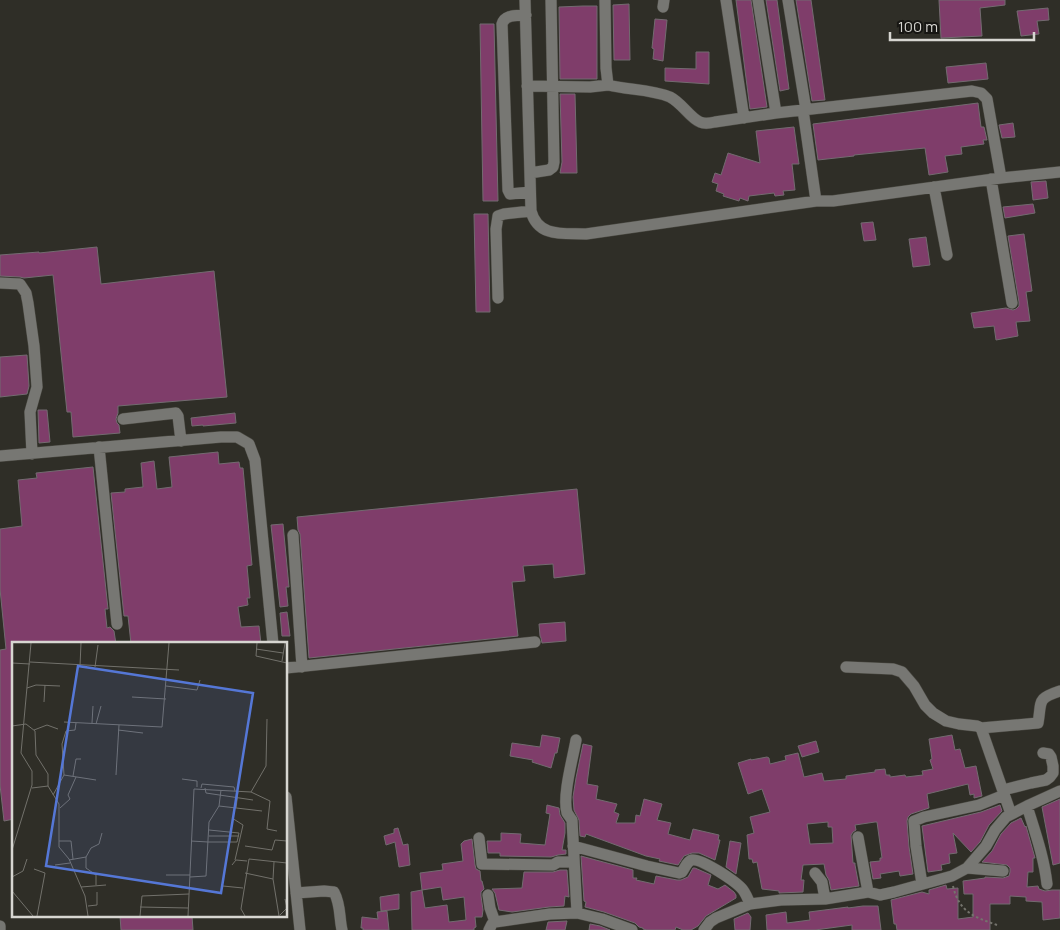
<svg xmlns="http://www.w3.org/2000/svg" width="1060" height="930" font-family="Manrope,sans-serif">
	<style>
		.building { fill: #7f3d6a; stroke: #736b70; fill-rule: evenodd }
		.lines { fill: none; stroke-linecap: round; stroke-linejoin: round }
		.minor-casing { stroke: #4a4942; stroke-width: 12 }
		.path { stroke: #74736c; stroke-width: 2; stroke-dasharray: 2.5 2.5; stroke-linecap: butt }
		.minor { stroke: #777773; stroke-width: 11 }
		.inset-road { fill: none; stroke: #72716b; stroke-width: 1 }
		.view { fill: #5577d6; fill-opacity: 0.15; stroke: #5577d6; stroke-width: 2.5 }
		.inset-edge { fill: none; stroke: #d7d6d1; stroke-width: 2.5 }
	</style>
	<rect width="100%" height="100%" fill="#2f2e27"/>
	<path class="building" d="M736 0H751L767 107 750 109Z
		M766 0H777L789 89 780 91Z
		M796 0H811L825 100 812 101Z
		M939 0H1005V5L980 8 982 36 941 38Z
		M629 4 630 60H614L613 5Z
		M583 6H597V79H560L559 7Z
		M1048 8 1049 20 1037 21 1039 34 1021 36 1017 11Z
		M655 19 667 20 663 61 653 59 654 49 652 48Z
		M480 24H494L498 201H483Z
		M696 52H709V84L665 81V68L696 69Z
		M986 63 988 79 948 83 946 67Z
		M560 94H575L577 173H560L562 162Z
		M978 103 981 127H984L987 140H983L984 144 961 147 962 154 945 156 948 172 929 175 925 148 854 155V156L818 160 813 124Z
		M1013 123 1015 137 1002 138 999 125Z
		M794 127 799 164H792L795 190 783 191 784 195 775 196 774 193 749 196 748 201 740 198 739 201 723 196 724 194 716 191 718 184 712 182 715 173 721 175 728 153 760 163 756 131Z
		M1046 181 1048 198 1033 200 1031 182Z
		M1033 204 1035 213 1005 218 1003 207Z
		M474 214H488L490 312H476Z
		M873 222 876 240 864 241 861 223Z
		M1024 234 1032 291 1026 292 1030 321 1016 322 1018 336 996 340 994 326 974 328 971 313 1006 308 1013 310 1016 309 1019 306V302L1008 236Z
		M926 237 930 265 913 267 909 239Z
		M97 247 101 284 214 271 227 397 118 406V413L116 419 117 423 119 425 120 433 73 437 71 412H67L53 275 24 278 20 277 0 276V255L39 252V253Z
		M27 355 29 386 27 394 0 397V357Z
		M38 410H47L50 442 39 443Z
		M235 413 236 423 203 426V425L192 426 191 418Z
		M218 452 219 464 239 462 240 468H243L252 565 247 566 250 598H247L248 605 238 607 241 627 259 626 261 644H131L128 616H124L111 493 125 492V489L143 487 141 463 154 461 157 489 172 487 169 457Z
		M93 467 108 609H105L107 628 110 627 114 631 116 644H14V819L4 821 0 785V650L6 649 0 589V529L22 526 18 480 37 478 36 473Z
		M577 489 585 574 554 578 553 564 523 566 525 581 512 582 518 636 309 658 300 534 298 530 297 517Z
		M283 524 289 587H286L288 606 280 607 271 525Z
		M287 612 290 636H282L280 613Z
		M565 622 566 641 542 643 541 638 540 636 539 624Z
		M542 735 560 738 557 753H555L551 768 532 762 533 760 510 756 512 743 540 747Z
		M952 735 955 750 960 749 965 768 976 766 982 796 974 798V794L970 795 968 784 927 794 929 808 911 814 908 817 907 821 909 847 913 874 900 876 899 871 880 874 881 878 873 879 870 862 880 861V858H882L877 822H875L855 825 856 830 853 832 851 835 853 863H855V865L859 886 831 890 829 880 826 875 824 864 803 865 801 880H804L803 892 779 893V891L762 889 757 862 753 863 752 859H749L747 835 754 833 750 817 770 812 762 789 748 794 738 763 751 759V760L767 757 769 758 770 764 786 760 785 756 798 753 804 777 822 773 824 781 846 779V776L875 772V770L885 769 886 775H890V777L905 775 906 777 923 775 922 771 933 769 930 760 932 759 929 739ZM828 822V827H832L833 843 810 844 807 824Z
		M816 741 819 752 802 757 798 746Z
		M583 744 592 746 587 784 598 786 596 799 617 804 614 812 619 814 616 823H635L636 815 640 816 644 799 662 804 657 820 671 823 668 834 690 840 693 829 719 835 718 840H720L715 860 699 853H692L684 856 678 865 659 861 660 859 646 856 586 834 585 837 580 836 579 820 574 810 573 797 576 778Z
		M1060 799V863L1053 865 1042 807Z
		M547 805 559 808 560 815 565 823V833L562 850H566V854L558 855 551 857 500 856V853H488L487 841H501V833L521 834 520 843 545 845 550 814 546 813Z
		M1000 805 1002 811 989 825 980 842 971 852 953 833 957 853 949 854 950 863 941 865 942 870 928 872 922 826 981 812Z
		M1021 818 1025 827 1026 826 1035 858H1033V872H1028L1027 887 1038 886 1039 889 1045 891 1052 890H1060V918L1043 920 1042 902 1026 901V897L1010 896V904H990V930H897L896 924H894L891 900 922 892 929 894V890L946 885 947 889 958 888V919L973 917V894H964L963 881 985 878V877L1003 878 1009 876 1010 872V868L1007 865 982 862 992 851 1001 834 1011 823Z
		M398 828 403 845 408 844 410 865 399 867 395 842 386 845 384 836 394 833V829Z
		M472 839 475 865 476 869 480 871 481 881H482L484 889 481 892V896L483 910 482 917H475L476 927 474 928V930H412L411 892 422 890 425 908 447 905 449 922 466 920 464 897 443 900 441 887 422 890 420 873 443 870 442 864 463 861 461 844 464 841Z
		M730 841 741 843 736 874 726 867Z
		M581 856 633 870V878H637L636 880 654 884 656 876 677 880H681L688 877 693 868H695L711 875 708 885 718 889 725 885 734 892 736 895V898L706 916 698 926 691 930H683L676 927 675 930H647L643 929V928L639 927 635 923 604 912 585 907 586 902 584 901Z
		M560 870H567L569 897 565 896 564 906 549 907 512 912 499 910 495 893 492 889 522 888 524 872H553Z
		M399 894V909L381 911 380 897Z
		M863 906H878L881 930H852V925L815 930H767L766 915 786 912 787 923 810 920 809 912 848 907V908Z
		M387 911 389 930H363V928H361L362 917 378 919 377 912Z
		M748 913 751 917 750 930H735L734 919Z
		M120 916H192L193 930H121Z
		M567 921 565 930H546L548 922Z
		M590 924 600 926 610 930H589Z"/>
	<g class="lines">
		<g class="minor-casing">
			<path id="minor" d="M525 0 531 211C538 238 564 233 586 234L816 201H833L1001 178 1060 172
				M605 0 606 68 608 85C628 90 651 89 670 97 682 103 690 118 700 122 704 124 711 123 715 122L776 113 972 91 981 93 987 99 1001 178
				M726 0 744 118
				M758 0 776 113
				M788 0 806 110
				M663 7 664 0
				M526 15C517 16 505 14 502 24L508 190 510 194 530 192
				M527 86 590 87 608 85
				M803 110 816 201
				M530 173 549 170 553 167 554 162 551 0
				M991 179 1012 303
				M934 187 947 255
				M0 283 20 284 26 293 28 303 34 346 37 387 30 412 32 454
				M498 298 496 229 498 216 504 214 531 211
				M123 419 176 413 178 416 181 441
				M99 447 117 624
				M0 456 221 437H237L249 444 255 460 273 644
				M293 535 302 667
				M846 667 893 669 902 672 914 686 925 705 933 713 946 721 959 724 977 726 981 728 1011 814
				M286 668 535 642
				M981 728 1038 723C1042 701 1036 699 1060 691
				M576 740C573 758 562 796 567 813 568 814 571 819 572 820L577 913 602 919 632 930
				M1003 790 1031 783 1046 780 1050 777 1053 773V766L1051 757 1049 754 1043 753
				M286 797 300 930
				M1027 806C1035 832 1044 857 1047 884
				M858 837 868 892
				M479 838 482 864 553 865 558 862H573
				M573 846 647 866 679 873 682 872C685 868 687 861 692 860 701 858 737 882 743 890 746 894 748 899 750 904
				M967 868 1003 871
				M815 873 822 882 825 899
				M922 884 916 846 914 821 924 817 979 805 1004 795
				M296 893 324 891 334 892C341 905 339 917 342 930
				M488 895 490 908 495 922
				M0 926V930
				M489 930 492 924 495 922 550 914 577 913
				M704 930 710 922 716 918 750 904 781 900 825 899 868 892 880 895 894 892 952 876 967 868 986 846 995 830 1006 817 1027 806 1060 791"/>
		</g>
		<path class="path" d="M953 886C959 912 974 917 997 925"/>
		<use href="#minor" class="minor"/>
	</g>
	<g transform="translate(12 642)">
		<rect width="275" height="275" fill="#2f2e27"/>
		<path class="inset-road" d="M245 1 244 14 275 21M244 7 271 11M270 19 273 1M18 20 167 28M0 21 18 22M68 24 69 1M83 25 86 3M154 44 185 48 188 38M15 46 24 43 48 44M120 55 154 57M32 60 33 43M52 80 150 85 157 1M80 81 81 64M84 82 89 64M0 84 14 82 23 89 24 113 36 132V144L47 162V205L57 217 73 254 76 274M22 88 35 83 46 87M106 88 131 91M52 133 50 102 54 89 63 88 64 81M104 133 107 83M61 134 64 117H69M170 137 185 139V145M20 146 36 144M189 146 190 142 222 145 223 149M193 146 194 151 241 158M239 150 254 124 255 77M41 153 52 133 84 138M207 164 209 148M48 166 58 157 56 153 64 135M224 166 226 150M220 176 231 183 223 218M197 194H227M47 199H59L61 217M179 199 196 200M196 200H225L227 191 197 188M233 204 260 208 263 198 275 199M0 208 20 143V129L9 111 19 1M74 215V226L84 233V243M57 218 74 215 79 206 87 202 90 191M43 223 58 221M220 223 224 218 235 219M22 227 33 231 25 274M233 231 261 237 267 274M154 233H178M0 235 11 229 15 217M178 235 194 234 197 180 207 164 250 169M261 237 262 220M211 244 231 246M69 245 94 243M0 249 21 274M76 264 85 263V250M128 265 176 266M268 273 275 266 273 257M128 274 130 254 177 252M176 274 182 147 239 150 258 159 255 187 265 189M233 274 229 267 237 217 275 221"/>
		<path class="view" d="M66 24 241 51 209 251 34 224Z"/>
		<rect width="275" height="275" class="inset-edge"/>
	</g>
	<path d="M890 32v8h144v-8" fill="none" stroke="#d7d6d1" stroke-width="2.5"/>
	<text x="898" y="32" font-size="15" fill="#d7d6d1" stroke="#171613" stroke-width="4" paint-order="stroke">100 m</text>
</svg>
